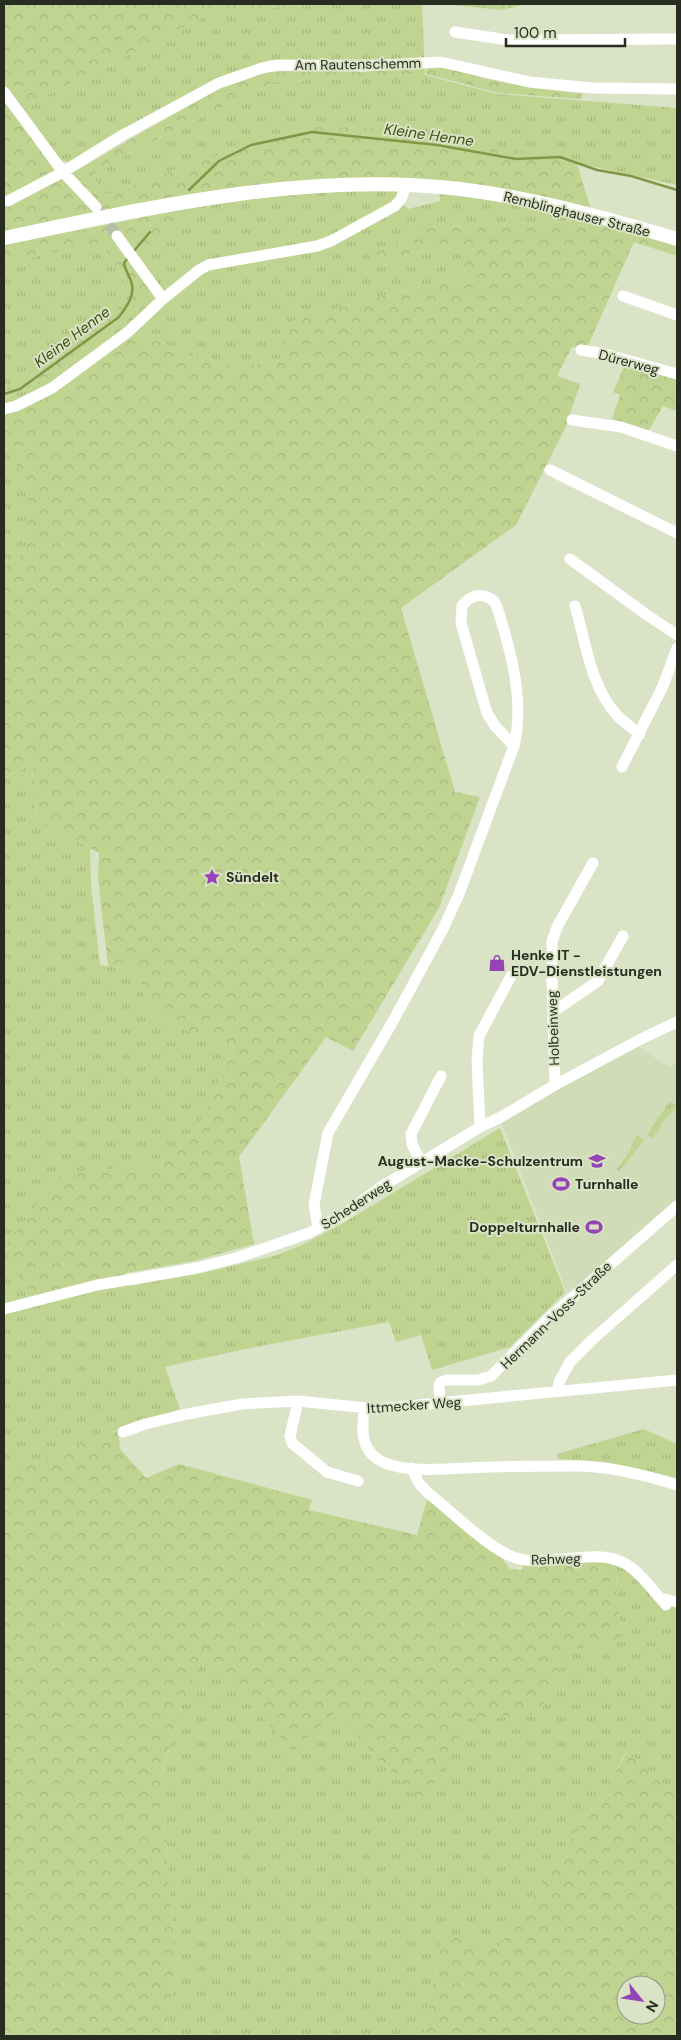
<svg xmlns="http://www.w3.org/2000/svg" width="681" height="2040" font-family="'DM Sans',sans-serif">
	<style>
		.built { fill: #d0dcb7 }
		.grass { fill: url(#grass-tufts) }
		.forest { fill: url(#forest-crowns); fill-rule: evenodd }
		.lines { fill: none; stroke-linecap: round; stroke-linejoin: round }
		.stream { stroke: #829746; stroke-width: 2.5 }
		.minor-tunnel { stroke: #b6bea5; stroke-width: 11; stroke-dasharray: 11 5.5; stroke-linecap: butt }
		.minor { stroke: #fff; stroke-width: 11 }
		.major { stroke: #fff; stroke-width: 14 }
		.labels { text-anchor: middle; stroke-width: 4; stroke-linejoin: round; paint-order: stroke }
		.street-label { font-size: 14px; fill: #282c20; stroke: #dae3c6 }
		.poi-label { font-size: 14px; font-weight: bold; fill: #282c20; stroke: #dae3c6; text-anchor: start }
		.water-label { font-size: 15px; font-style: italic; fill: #414f12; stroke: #dae3c6 }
	</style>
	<defs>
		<pattern id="grass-tufts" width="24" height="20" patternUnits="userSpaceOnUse" patternTransform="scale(1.25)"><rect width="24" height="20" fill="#c0d492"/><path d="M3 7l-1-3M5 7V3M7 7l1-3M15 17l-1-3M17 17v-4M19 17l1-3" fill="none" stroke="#a5b67e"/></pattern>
		<pattern id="forest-crowns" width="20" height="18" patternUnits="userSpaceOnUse" patternTransform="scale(1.25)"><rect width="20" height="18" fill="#c0d492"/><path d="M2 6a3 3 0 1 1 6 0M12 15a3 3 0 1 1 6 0" fill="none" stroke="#a5b67e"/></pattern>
	</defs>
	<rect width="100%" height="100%" fill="#dae3c6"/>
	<path class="built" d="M636 1045 670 1068 677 1060V1201L584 1281 567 1292 501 1121Z"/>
	<path class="grass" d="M354 4H422L425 75 497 94 677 108V185L577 163 313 126 193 163 101 197 94 174 133 151 274 82 418 74 412 59 270 60 256 65 70 163 57 159 19 109 218 10Z
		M396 190 399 193 397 199 408 209 440 201 439 192 526 205 594 220 431 228 374 251 383 266 412 253 467 246 464 277 379 297 279 325 290 358 239 368 128 332 64 379 4 406V399C57 376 106 341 152 305L134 267 167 230 210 204 326 191Z
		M101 243 124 279 121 304 99 327 22 383 4 388V263Z
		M4 445 28 484V550L4 568Z
		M33 764 36 821 90 848 91 885 100 965 133 970 141 983 147 1002 171 1025 234 1047C218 1084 196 1152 153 1165 145 1167 135 1167 126 1167 105 1170 83 1172 61 1174L7 1244V1255L58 1299 202 1273 274 1256 302 1245 345 1222 500 1128 565 1292 510 1347 432 1370 421 1335 396 1342 389 1322 240 1350 165 1367 180 1409 118 1430 7 1473 4 1465V778Z
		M670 1101 677 1106 670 1115 665 1117 666 1120 661 1123 660 1128 652 1139 647 1135 651 1130 650 1129Z
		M637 1135 644 1140 623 1167H622L618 1171 617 1169 630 1151 632 1144Z
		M644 1429 677 1444V1478L606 1462 558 1459 557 1454Z
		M615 1564 625 1568 677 1604V1795L626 1752 607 1786 499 1947 443 1934 423 2036H166L176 1966 161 1780 179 1712 205 1652 293 1751 335 1713 468 1718 539 1714 570 1650 622 1641Z"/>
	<path class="forest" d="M4 4H354L218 10 19 109 63 178 221 87 264 72 416 67 418 74 274 82 133 151 94 174 101 197 193 163 313 126 414 131 576 161 591 209 506 190 210 193 137 203 4 233Z
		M442 4H528L501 10Z
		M427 66H449L483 78 527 87 583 94 581 99 498 93 426 74Z
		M210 204 167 230 135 266 152 290V305C107 341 57 376 4 399V388L22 383 99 327 121 304 124 279 101 243 4 263V245Z
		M594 220 677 245V256L634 242 587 348 572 347 557 376 580 384 565 428 516 525 401 608 455 792 480 797 439 908 353 1051 326 1037 239 1157 254 1244 194 1261 126 1273 130 1286 36 1304 7 1255 6 1244 61 1174C83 1172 105 1170 126 1167 135 1167 145 1167 153 1165 195 1153 218 1084 234 1047L171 1025 147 1002 141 983 133 970 108 966 98 878 99 853 36 821 33 764 4 778V568L27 550 28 484 4 445V406L64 379 128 332 239 368 289 358 278 325 379 297 464 277 466 246 412 253 383 266 373 251 431 228Z
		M624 367 677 378V411L663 406 649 430 612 419 620 395 613 392Z
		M118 1430 120 1449 146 1478 179 1464 312 1500 309 1510 417 1535 427 1500 448 1509 499 1555 510 1569 522 1570 524 1564 584 1560 615 1564 622 1641 570 1650 539 1714 468 1718 423 1805 335 1713 293 1752 205 1652 179 1712 161 1779 176 1966 166 2036H4V1465L7 1473Z
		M627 1752 677 1795V2036H423L443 1934 499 1947 607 1786ZM626 1985H656V2015H626Z"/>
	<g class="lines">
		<path class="stream" d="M189 190 219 161 251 145 312 132 437 145 516 159 560 157 597 170 631 176 677 190
			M133 252 150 232
			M4 394 20 389 119 317C127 306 136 295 131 281 129 275 125 270 124 263L128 258"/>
		<path class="minor-tunnel" d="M99 211 117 236"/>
		<path class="minor" d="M455 32 508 40 677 39
			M4 92 63 172 8 201
			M96 207 63 172 121 136 219 83 262 68 278 65 363 66 441 62 529 82 593 88 677 89
			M117 236 163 299
			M623 296 677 315
			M581 350 605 354 677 374
			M4 409 16 406 52 388 128 332 163 299 199 270 208 265 317 246 331 241 395 206 401 199 406 185
			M572 420 621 427 677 446
			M550 470 677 533
			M570 559 647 615 677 635
			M575 606C586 642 590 685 616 714 623 722 632 728 640 734
			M622 767 663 686 677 648
			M553 1012 598 981 623 936
			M555 1085 552 981V941L558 925 593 863
			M480 1127 477 1060 479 1036 511 976
			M421 1162 412 1144 411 1134 441 1076
			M318 1228 314 1205 328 1133 392 1023 443 929 459 894 514 746C523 707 515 669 504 630 501 621 499 610 494 601 482 592 471 594 462 606L461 623 487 713 495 726 514 746
			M4 1309 97 1285 197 1268 236 1258 309 1233 343 1215 381 1187 480 1127 501 1117 555 1085 643 1038 677 1022
			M558 1391 559 1382 570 1362 592 1340 677 1265
			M298 1401 290 1436 292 1443 327 1472 358 1481
			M440 1403 439 1386 441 1382 447 1380H478L491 1376 548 1319 677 1206
			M364 1409C362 1429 360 1448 379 1460 406 1476 462 1467 492 1467 520 1466 548 1466 576 1466 610 1466 645 1475 677 1485
			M123 1432 145 1424 187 1414 242 1404 298 1401 377 1409 677 1380
			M412 1468 418 1482 427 1492C450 1510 490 1550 516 1558 550 1568 595 1546 626 1564 640 1572 655 1593 666 1605
			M660 1598 677 1602"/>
		<path class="major" d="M4 238C153 207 307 171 460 189 534 198 606 218 677 239"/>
	</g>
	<defs>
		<g id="sight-bare" transform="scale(1.35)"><path d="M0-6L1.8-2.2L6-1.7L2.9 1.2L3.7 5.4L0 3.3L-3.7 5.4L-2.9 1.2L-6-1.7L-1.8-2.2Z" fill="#9444b4" stroke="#dae3c6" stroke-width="2.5" paint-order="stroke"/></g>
		<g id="shop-bare" transform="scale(1.35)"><path d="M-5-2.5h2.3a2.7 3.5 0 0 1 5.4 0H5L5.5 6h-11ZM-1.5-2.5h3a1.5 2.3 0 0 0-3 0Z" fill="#9444b4" stroke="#dae3c6" stroke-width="2.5" paint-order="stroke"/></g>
		<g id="school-bare" transform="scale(1.35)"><path d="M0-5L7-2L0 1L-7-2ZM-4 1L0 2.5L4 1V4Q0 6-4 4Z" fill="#9444b4" stroke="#dae3c6" stroke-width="2.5" paint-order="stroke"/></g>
		<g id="stadium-bare" transform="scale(1.35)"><path d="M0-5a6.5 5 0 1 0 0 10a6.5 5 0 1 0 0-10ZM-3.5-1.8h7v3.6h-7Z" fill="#9444b4" stroke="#dae3c6" stroke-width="2.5" paint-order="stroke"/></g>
	</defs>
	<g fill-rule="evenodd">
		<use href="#sight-bare" x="212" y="877"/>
		<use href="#shop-bare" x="497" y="963"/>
		<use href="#school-bare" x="597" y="1161"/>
		<use href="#stadium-bare" x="561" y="1184"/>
		<use href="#stadium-bare" x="594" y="1227"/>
	</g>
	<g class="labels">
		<g class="street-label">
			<text transform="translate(358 64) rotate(-1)" y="5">Am Rautenschemm</text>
			<text transform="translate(577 214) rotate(14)" y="5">Remblinghauser Straße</text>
			<text transform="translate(629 362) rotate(15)" y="5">Dürerweg</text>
			<text transform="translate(553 1028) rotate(-92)" y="5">Holbeinweg</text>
			<text transform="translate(356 1204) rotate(-33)" y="5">Schederweg</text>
			<text transform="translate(556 1315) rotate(-44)" y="5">Hermann-Voss-Straße</text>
			<text transform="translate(414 1405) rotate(-4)" y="5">Ittmecker Weg</text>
			<text transform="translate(556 1559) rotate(-2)" y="5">Rehweg</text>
		</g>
		<g class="poi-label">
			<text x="226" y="882">Sündelt</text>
			<text x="511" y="960">Henke IT -<tspan x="511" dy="16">EDV-Dienstleistungen</tspan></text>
			<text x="583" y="1166" text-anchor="end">August-Macke-Schulzentrum</text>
			<text x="575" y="1189">Turnhalle</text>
			<text x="580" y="1232" text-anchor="end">Doppelturnhalle</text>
		</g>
		<g class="water-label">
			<text transform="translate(429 135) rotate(8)" y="5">Kleine Henne</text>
			<text transform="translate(72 337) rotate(-37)" y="5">Kleine Henne</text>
		</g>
	</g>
	<rect width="681" height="2040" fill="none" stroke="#282c20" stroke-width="10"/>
	<g transform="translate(641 2000) rotate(120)"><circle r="24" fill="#dae3c6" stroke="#939a84"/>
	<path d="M0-4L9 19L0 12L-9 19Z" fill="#9444b4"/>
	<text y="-8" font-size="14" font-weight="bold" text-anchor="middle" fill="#282c20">N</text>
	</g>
	<path d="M506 38v8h119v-8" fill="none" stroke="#282c20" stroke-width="2.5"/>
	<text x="514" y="38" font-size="15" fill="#282c20" stroke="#dae3c6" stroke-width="4" paint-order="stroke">100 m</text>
</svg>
